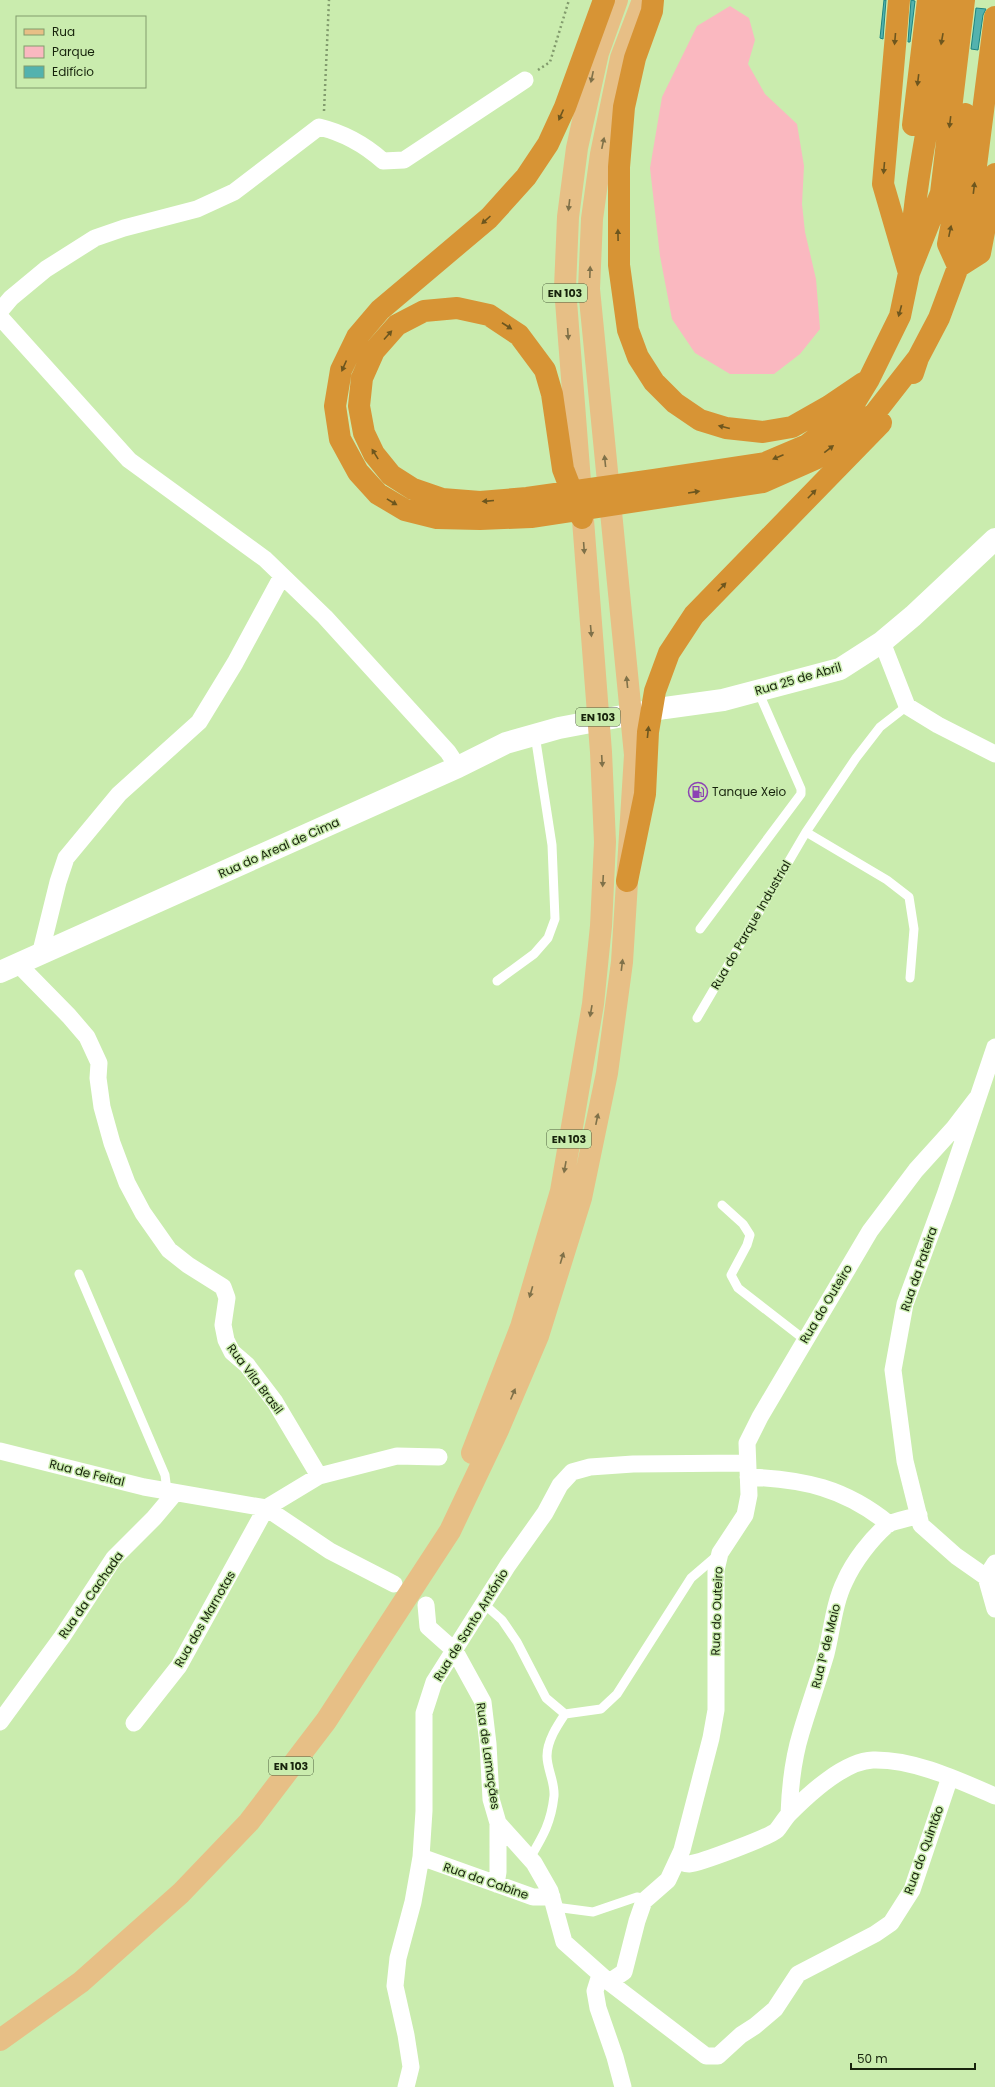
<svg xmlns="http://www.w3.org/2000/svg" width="995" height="2087" font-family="Poppins,sans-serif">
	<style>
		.green { fill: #fab8c0 }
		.building { fill: #53b2ae; stroke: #1c8582 }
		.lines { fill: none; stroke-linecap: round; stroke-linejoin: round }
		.path { stroke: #829b6d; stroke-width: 2.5; stroke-dasharray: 2 3; stroke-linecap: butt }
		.service { stroke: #fff; stroke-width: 9 }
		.minor { stroke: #fff; stroke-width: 17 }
		.secondary { stroke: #fff; stroke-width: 22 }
		.primary { stroke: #e7bf86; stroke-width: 22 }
		.motorway { stroke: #d79435; stroke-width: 22 }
		.oneway { fill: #6d561e }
		.oneway2 { fill: #7f7149 }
		.labels { text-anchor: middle; stroke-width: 3; stroke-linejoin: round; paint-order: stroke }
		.shield { fill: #caecae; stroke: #4d5f3d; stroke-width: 1 }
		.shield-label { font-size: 11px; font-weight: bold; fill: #17230c }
		.street-label { font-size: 12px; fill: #17230c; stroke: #caecae }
		.poi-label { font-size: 12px; fill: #17230c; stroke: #caecae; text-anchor: start }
	</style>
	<rect width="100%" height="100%" fill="#caecae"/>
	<path class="green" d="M730 6 749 18 755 40 748 64 765 94 797 124 804 166 802 204 805 232 816 279 820 329 800 354 774 374H730L695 353 672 319 660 256 650 168 662 97 697 26Z"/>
	<path class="building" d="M884 0H886L883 39 880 38Z
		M911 0 915 1 910 42H908Z
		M976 8 986 9 983 15 978 50 971 49Z"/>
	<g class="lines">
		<path class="path" d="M538 70 550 62 569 0
			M324 111 329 0"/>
		<path class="service" d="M806 832 887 880 909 897 914 929 910 978
			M700 929 801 794V789L758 691
			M497 981 534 954 548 938 555 919 552 845 535 735
			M697 1018 806 832 856 758 880 727 907 706
			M722 1205 743 1224 750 1235 747 1245 731 1275 738 1288 805 1340
			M79 1274 165 1475 167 1491
			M484 1604 502 1620 517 1642 546 1698 565 1714 601 1709 617 1694 691 1578 719 1554
			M530 1858C543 1836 551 1823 554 1796 555 1782 547 1769 547 1756 547 1741 557 1726 565 1714
			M555 1907 593 1912 637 1897 647 1899"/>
		<path class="minor" d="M0 311 11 298 46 269 95 238 124 228 197 209 234 192 319 127C344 133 364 144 383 161L404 160 525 80
			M0 317 129 460 265 559 325 617 448 752 458 767
			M882 642 907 706 938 725 995 754
			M40 955 58 882 66 858 119 794 199 722 235 663 282 576
			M18 964 69 1016 87 1037 99 1063 98 1078 102 1107 112 1143 127 1183 143 1213 169 1250 188 1265 223 1287 227 1298 223 1325 226 1340 232 1352 247 1365 275 1402 319 1476
			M995 1047 945 1195 905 1304 893 1370 905 1461 921 1525 956 1556 986 1577 995 1609
			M0 1451 144 1487 266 1508 330 1551 394 1584
			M748 1477C803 1479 845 1488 889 1524
			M986 1577 995 1563
			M426 1605 428 1627 455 1651 483 1702 488 1744 491 1799 498 1823 534 1863 550 1891 564 1942 609 1982 706 2056H718L741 2035 755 2026 775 2009 798 1974 875 1934 891 1923 912 1890 950 1777
			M0 1722 62 1637 114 1558 154 1518 175 1493
			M134 1723 179 1666 266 1508 319 1476 397 1456 439 1457
			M789 1814C790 1787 793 1759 801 1733 809 1706 818 1681 826 1654 832 1630 834 1603 845 1581 854 1561 871 1539 887 1525 892 1521 911 1518 919 1515
			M421 1857 533 1897H552
			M677 1861C681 1862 685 1864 689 1864 700 1863 770 1837 777 1830 781 1825 785 1818 790 1813 809 1794 844 1761 873 1760 914 1759 958 1780 995 1796
			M496 1884 498 1872V1823
			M600 1975 595 1991 598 2008 615 2057 623 2087
			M609 1982 624 1972 637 1921 644 1901 668 1880 682 1850 711 1738 716 1710V1570L720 1553 745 1515 749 1495 747 1443 760 1417 870 1231 916 1170 954 1128 977 1098
			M406 2087 411 2067 406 2035 395 1986 398 1958 413 1902 421 1857 424 1811V1713L434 1682 508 1565 545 1513 560 1485 572 1472 590 1467 633 1464 746 1463"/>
		<path class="secondary" d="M0 972 458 767 506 743 559 728 665 708 723 700 840 669 882 642 913 616 995 539"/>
		<path class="primary" d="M472 1453 521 1327 561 1191 593 1004 601 926 605 842 601 752 565 288 568 217 577 148 598 53 617 0
			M0 2040 81 1982 181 1893 249 1822 326 1721 450 1531 498 1430 538 1336 581 1198 607 1073 622 962 635 755 589 289 592 219 601 154 621 58 643 0"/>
		<path class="motorway" d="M604 0 565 107 548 144 526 177 489 218 380 310 357 337 341 370 335 406 340 439 358 472 378 494 405 510 437 518 480 519 531 517 763 482 815 459 875 413 918 358
			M653 0 652 11 635 58 624 107 619 167V265L628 330 638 357 654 382 675 403 700 420 726 428 763 432 792 427 829 406 863 383
			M899 0 883 184 909 273
			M913 125 928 0
			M911 248C916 165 939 83 947 0
			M957 264 948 244 958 191 965 114
			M958 267 980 253 995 174
			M913 373 918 358 939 318 958 267 971 205 995 17
			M582 518 563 469 552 394 545 370 519 335 489 315 457 308 424 311 397 325 374 351 362 378 359 406 364 433 374 454 391 475 413 489 442 499 480 502 527 498 654 480 765 463 807 445 847 415 869 379 900 316 909 273 941 193 964 0
			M627 881 645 794 648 732 655 691 669 653 694 615 881 423"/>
	</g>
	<defs><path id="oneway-solid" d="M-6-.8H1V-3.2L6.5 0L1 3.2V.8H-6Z"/></defs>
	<g class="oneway">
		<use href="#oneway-solid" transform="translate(895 39) rotate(95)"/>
		<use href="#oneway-solid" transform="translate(942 39) rotate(100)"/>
		<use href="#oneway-solid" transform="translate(918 80) rotate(97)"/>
		<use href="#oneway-solid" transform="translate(561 115) rotate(114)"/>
		<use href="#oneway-solid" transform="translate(950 122) rotate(97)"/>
		<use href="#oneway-solid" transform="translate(884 168) rotate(95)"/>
		<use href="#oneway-solid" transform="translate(974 188) rotate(-83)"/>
		<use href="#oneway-solid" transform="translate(486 220) rotate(138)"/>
		<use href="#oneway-solid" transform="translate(950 231) rotate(-78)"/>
		<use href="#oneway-solid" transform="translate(618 235) rotate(-91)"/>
		<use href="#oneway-solid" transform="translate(900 311) rotate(105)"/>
		<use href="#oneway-solid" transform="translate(507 326) rotate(33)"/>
		<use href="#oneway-solid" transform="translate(388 335) rotate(-48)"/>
		<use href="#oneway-solid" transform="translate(344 366) rotate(114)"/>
		<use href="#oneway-solid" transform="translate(724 427) rotate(-166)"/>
		<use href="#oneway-solid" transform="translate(829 449) rotate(-38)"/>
		<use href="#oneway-solid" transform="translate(375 454) rotate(-122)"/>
		<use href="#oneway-solid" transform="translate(778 457) rotate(157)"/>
		<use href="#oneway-solid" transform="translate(694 492) rotate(-9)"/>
		<use href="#oneway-solid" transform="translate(812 494) rotate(-46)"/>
		<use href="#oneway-solid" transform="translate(488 501) rotate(175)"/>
		<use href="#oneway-solid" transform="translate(392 502) rotate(31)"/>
		<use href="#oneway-solid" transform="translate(722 587) rotate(-46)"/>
		<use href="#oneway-solid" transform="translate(648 732) rotate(-84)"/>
	</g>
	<g class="oneway2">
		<use href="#oneway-solid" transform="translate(592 77) rotate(102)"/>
		<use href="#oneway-solid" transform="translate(603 143) rotate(-78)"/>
		<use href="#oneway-solid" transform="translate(569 205) rotate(97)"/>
		<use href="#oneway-solid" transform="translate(590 272) rotate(-88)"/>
		<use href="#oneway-solid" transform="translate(568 334) rotate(86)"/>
		<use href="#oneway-solid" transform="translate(605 461) rotate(-96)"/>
		<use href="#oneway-solid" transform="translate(584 548) rotate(86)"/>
		<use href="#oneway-solid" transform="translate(591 631) rotate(85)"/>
		<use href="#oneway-solid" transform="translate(627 682) rotate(-96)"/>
		<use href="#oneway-solid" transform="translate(602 761) rotate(87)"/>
		<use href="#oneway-solid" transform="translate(603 881) rotate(93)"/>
		<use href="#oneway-solid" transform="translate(622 965) rotate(-83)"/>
		<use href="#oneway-solid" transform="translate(591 1011) rotate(100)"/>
		<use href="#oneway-solid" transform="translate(597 1119) rotate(-78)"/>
		<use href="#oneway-solid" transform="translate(565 1167) rotate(100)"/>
		<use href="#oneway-solid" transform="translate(562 1258) rotate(-73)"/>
		<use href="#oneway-solid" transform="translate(531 1292) rotate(106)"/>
		<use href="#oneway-solid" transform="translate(513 1394) rotate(-67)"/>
	</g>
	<defs>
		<g id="fuel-ring" transform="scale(1)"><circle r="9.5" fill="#caecae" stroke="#8c42b4" stroke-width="1.5"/><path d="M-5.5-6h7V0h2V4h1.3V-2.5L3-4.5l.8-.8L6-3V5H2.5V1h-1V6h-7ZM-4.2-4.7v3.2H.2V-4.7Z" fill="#8c42b4"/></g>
	</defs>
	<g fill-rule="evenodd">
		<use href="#fuel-ring" x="698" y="792"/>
	</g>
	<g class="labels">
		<g class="shield">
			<rect x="543" y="284" width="44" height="18" rx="3"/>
			<rect x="576" y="708" width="44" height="18" rx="3"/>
			<rect x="547" y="1130" width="44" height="18" rx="3"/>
			<rect x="269" y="1757" width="44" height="18" rx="3"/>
		</g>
		<g class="shield-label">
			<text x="565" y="297">EN 103</text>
			<text x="598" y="721">EN 103</text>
			<text x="569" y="1143">EN 103</text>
			<text x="291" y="1770">EN 103</text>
		</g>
		<g class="street-label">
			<text transform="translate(798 679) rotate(-16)" y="4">Rua 25 de Abril</text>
			<text transform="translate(279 848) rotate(-24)" y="4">Rua do Areal de Cima</text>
			<text transform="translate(751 925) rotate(-60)" y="4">Rua do Parque Industrial</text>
			<text transform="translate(919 1269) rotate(-71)" y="4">Rua da Pateira</text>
			<text transform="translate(826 1304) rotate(-59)" y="4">Rua do Outeiro</text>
			<text transform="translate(255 1379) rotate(53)" y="4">Rua Vila Brasil</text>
			<text transform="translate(87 1473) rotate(14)" y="4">Rua de Feital</text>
			<text transform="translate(91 1595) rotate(-55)" y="4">Rua da Cachada</text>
			<text transform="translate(717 1611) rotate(-88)" y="4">Rua do Outeiro</text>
			<text transform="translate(205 1619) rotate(-60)" y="4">Rua dos Marnotas</text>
			<text transform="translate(471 1625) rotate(-58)" y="4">Rua de Santo António</text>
			<text transform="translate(826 1646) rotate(-76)" y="4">Rua 1º de Maio</text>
			<text transform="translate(488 1756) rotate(82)" y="4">Rua de Lamaçães</text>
			<text transform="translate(924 1850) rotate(-70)" y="4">Rua do Quintão</text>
			<text transform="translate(486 1881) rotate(19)" y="4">Rua da Cabine</text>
		</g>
		<g class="poi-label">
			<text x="712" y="796">Tanque Xeio</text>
		</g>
	</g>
	<rect x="16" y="16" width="130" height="72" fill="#caecae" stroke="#829c6d"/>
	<rect x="24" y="29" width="20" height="6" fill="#e7bf86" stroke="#829c6d"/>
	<text x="52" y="36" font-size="12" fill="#17230c">Rua</text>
	<rect x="24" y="46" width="20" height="12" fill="#fab8c0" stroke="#829c6d"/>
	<text x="52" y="56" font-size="12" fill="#17230c">Parque</text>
	<rect x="24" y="66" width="20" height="12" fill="#53b2ae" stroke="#829c6d"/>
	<text x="52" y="76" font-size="12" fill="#17230c">Edifício</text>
	<path d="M851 2063v6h124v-6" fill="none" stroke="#17230c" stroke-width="2"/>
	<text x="857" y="2063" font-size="12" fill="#17230c" stroke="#caecae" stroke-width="3" paint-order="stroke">50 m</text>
</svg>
